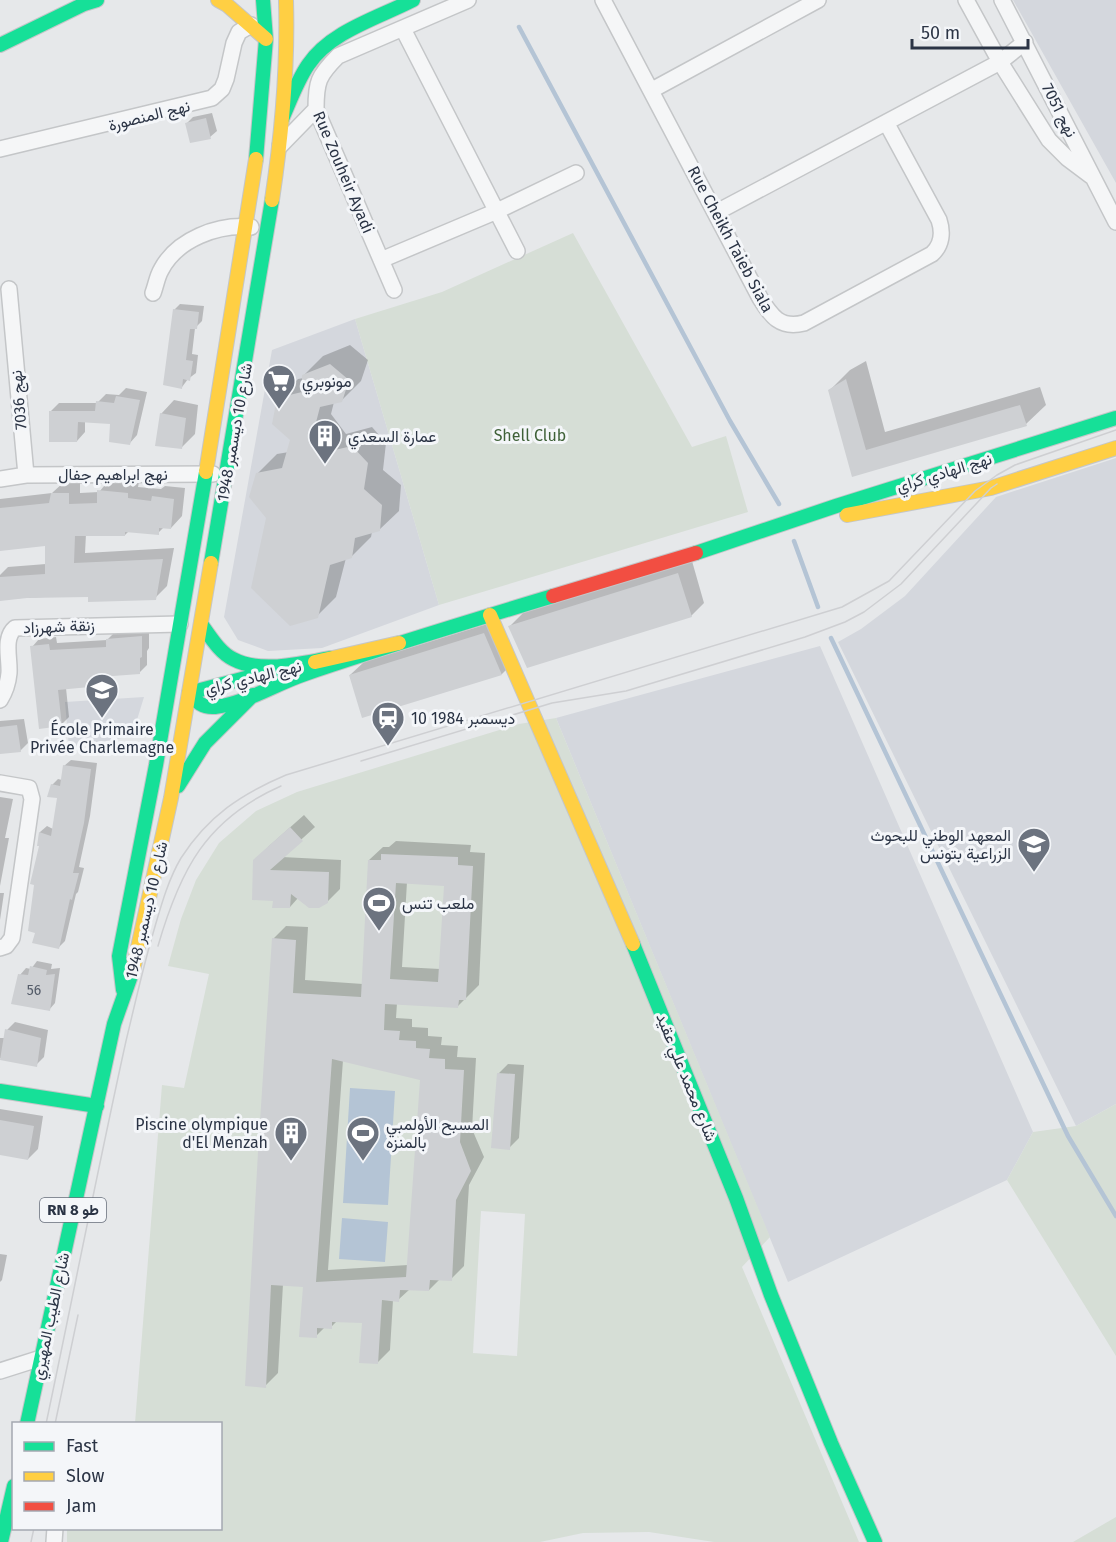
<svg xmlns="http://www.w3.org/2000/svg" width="1116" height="1542" font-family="'Fira Sans',Vazirmatn,sans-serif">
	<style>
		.built { fill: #d4d7dd }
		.green { fill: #d6ded6; fill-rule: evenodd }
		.water { fill: #b4c4d5 }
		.shadow { fill: #0003; fill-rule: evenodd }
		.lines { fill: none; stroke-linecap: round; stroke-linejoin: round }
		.stream { stroke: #b4c4d5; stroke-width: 4.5 }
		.building { fill: #ced0d3; fill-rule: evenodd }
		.street-casing { stroke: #c4c6c8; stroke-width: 18 }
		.fast-casing { stroke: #c4c6c8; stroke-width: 16 }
		.slow-casing { stroke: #c4c6c8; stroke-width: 16 }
		.jam-casing { stroke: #c4c6c8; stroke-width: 16 }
		.street { stroke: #f5f6f7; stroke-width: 15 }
		.fast { stroke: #16e098; stroke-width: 14 }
		.slow { stroke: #ffcf43; stroke-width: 14 }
		.jam { stroke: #f24e42; stroke-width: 14 }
		.tram { stroke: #cecfd2; stroke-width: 1.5 }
		.labels { text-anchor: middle; stroke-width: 6; stroke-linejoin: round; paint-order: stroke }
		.number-label { font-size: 14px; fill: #545c69 }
		.shield { fill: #f4f6f9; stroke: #676e7b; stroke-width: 1.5 }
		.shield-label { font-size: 15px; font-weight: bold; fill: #2b3445 }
		.street-label { font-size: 16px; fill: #2b3445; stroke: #f4f6f9 }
		.poi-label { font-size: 16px; fill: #2b3445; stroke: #f4f6f9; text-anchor: start }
		.park-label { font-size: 16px; fill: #3f6138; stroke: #f4f6f9 }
	</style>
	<rect width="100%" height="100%" fill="#e6e8ea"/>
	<path class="built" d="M1013 0H1116V183Z
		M355 319 439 605 322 648 268 651 238 640 224 617 272 350Z
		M1116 458V1104L1076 1126 838 642 861 629 905 596 996 497Z
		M820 646 1033 1132 1007 1180 788 1282 556 718Z
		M144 697 132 736 69 748 65 702Z"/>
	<path class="green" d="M573 233 692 447 726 436 748 512 439 605 355 319 442 292Z
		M556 718 770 1237 742 1267 859 1542H714L649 1532 583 1533 540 1542H67V1529L220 1528V1424L135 1423 162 1085 184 1088 209 974 168 966 181 919 196 880 219 843 256 811 297 792 519 724ZM481 1211 525 1214 517 1356 473 1353Z
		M1116 1104V1356L1007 1180 1033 1132 1076 1126Z
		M1116 1517V1542H1073Z"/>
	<path class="water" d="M350 1088 395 1091 388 1205 343 1203Z
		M342 1218 388 1222 385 1262 339 1259Z"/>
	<path class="shadow" d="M212 113 217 131 210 137 187 123 193 117Z
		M180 304 204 306 202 321 195 328 192 354 198 355 196 373 188 379 182 387 174 310Z
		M350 345 368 360 361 381 342 400 334 402 331 414 346 434 372 427 386 443 383 470 401 485 399 511 379 530 372 532 371 537 352 556 346 558 336 597 317 616 268 517 257 474 277 454 289 452 292 440 278 399 298 379 304 378V375L323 356Z
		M866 361 885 432 1040 387 1046 405 1026 424 853 475 830 390 850 370Z
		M126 388 147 392 137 435 129 444 111 422 85 421V432L77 441 51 411 59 403H97L106 394 119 395Z
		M174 400 198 405 195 434 182 447 161 414Z
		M110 479 139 482 138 487 161 489 165 486 185 488 182 516 171 528 164 527 158 533 129 531 125 535 86 534 85 553 174 548 167 586 155 598 89 595 0 599V575L8 567 46 564V545L0 550V499L52 493 64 482H80V493L99 492Z
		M692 561 704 603 691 616 510 626 523 613Z
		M497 621 515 661 502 674 350 675 364 662Z
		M149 630V648L147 651V665L139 673 106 675 99 684 66 688 69 717 61 725 32 647 39 639 56 637 57 643 107 640 115 632Z
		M24 719 28 743 20 751 0 753V721Z
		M71 760 97 763 90 816 79 867 84 868 78 892 76 894 65 941 59 947 37 932 41 845H39L40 832 47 826 53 829 59 797 52 785 58 779 62 780 64 766Z
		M0 797 13 799 5 838H9L0 886Z
		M304 815 315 827 282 857 341 860 340 889 327 902 298 898 290 907 274 899 253 898 268 847Z
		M396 841 471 845 470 852 485 853 479 985 458 1006 397 1003 396 1018 412 1019V1027L428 1028V1036L442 1037 441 1045 458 1046 457 1057 476 1058 472 1129 484 1157 469 1185 464 1266 451 1279H440L429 1290 410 1289 398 1300H393L390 1350 377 1363 363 1322 338 1320 331 1327H325L316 1336 304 1285 283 1284 278 1373 265 1386 273 939 286 926 308 927 305 980 363 984 369 860 383 847H389ZM407 882 446 884 440 969 402 967ZM343 1060 421 1079 408 1265 328 1270Z
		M0 893H4L0 920Z
		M37 961 52 964 51 969 60 968 55 1003 49 1010 20 975 26 968 31 969Z
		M15 1022 48 1030 44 1057 36 1065 0 1058V1038H5L7 1030Z
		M508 1064 524 1065 519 1138 509 1148 498 1074Z
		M0 1109 43 1116 38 1149 28 1159 0 1154Z
		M0 1254 7 1255 2 1280 0 1282Z"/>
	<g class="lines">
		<path class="stream" d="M519 27 730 421 779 504
			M794 541 818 607
			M831 638 1068 1136 1116 1216"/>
	</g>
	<path class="building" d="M206 118 211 139 190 143 185 123Z
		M173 309 199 312 197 329H190L186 360 193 361 190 381 183 379 182 389 163 385Z
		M330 364 349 380 342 402 320 407 313 434 326 452 352 446 368 463 364 489 382 505 380 531 355 538 352 558 330 565 318 618 290 626 251 588 266 518 249 497 256 473 282 468 290 440 272 424 277 398 302 392V375Z
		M846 379 866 450 1020 405 1027 426 852 477 828 390Z
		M116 396 140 400 130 445 109 442 110 424 78 422 77 442H49V411H95L96 401 114 403Z
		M160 413 186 418 182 449 155 446Z
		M97 490 128 493V498L151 501 152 496 174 499 171 529 159 528V535L125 532V536H75L74 563 163 559 156 600 88 602V597L27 598 0 601V577L45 574V546L0 551V508L49 503 51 493H69V504L97 503Z
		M678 573 692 617 527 668 508 626Z
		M484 633 502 675 362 718 349 675Z
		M142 636V657L140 658V674L99 677 100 686 58 690 62 726 39 729 30 646 49 644 50 650 106 647V639Z
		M17 725 21 752 0 754V727Z
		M63 765 91 769 84 823 73 873H79L72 900 70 899 59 949 32 943 35 933 28 931 34 885 30 884 39 846H37L39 832 51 836 57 798 47 797 51 784 60 786Z
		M290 827 303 841 270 870 329 872 328 903 319 908H309L291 894 290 908H272L273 901 252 900 253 860Z
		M381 854 458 857V865L473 866 466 1000H459L458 1008 385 1004 384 1030 400 1031 399 1040 416 1041V1048L430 1049 429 1058 445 1059V1069L464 1070 460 1142 471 1171 456 1200 452 1281 430 1280 429 1291 400 1290 399 1302 382 1300 378 1364 359 1363 362 1323 332 1322V1329L317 1328V1338L299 1337 303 1287 271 1285 266 1388 245 1386 258 1152 272 938 296 940 293 993 361 997 368 860H381ZM396 883 444 886 438 982 390 979ZM332 1059 420 1080 406 1277 316 1282Z
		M30 966 47 970 46 975 55 974 50 1011 11 1004 18 974 28 975Z
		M5 1029 41 1038 37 1067 0 1060Z
		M497 1073 515 1074 510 1150 491 1148Z
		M0 1120 34 1126 28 1160 0 1155Z"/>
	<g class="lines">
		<g class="street-casing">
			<path id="street" d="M603 0 760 298C771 316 780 329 804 323L932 254C942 245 943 232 939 220L887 124
				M966 0 1000 62 1049 140 1067 158 1091 176
				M1002 0 1116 222
				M403 29 517 251
				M652 90 818 0
				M280 146 316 109
				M0 149 212 98 222 89 226 79 234 43 239 32 251 25
				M717 212 1000 62 1025 42
				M381 260 497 211 576 173
				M9 289 26 475
				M394 290 316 109C316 82 318 76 338 56L468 0
				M153 293C156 285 157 277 161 270 177 239 218 224 251 227
				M0 479 26 475 213 474
				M0 700C5 692 8 684 9 673 10 659 3 638 15 628L180 624
				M0 783 29 788 32 799 12 938 6 946 0 948
				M0 1371 41 1358
				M54 1542 55 1528"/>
		</g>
		<g class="fast-casing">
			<path id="fast" d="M0 45 84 4 97 0
				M282 119C290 101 297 81 308 65 331 31 378 18 413 0
				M256 159 266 39 263 0
				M696 553 836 506 1116 418
				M211 563 272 200
				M201 624C210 636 219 652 233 659 261 674 301 663 331 658
				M276 670 189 693C196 702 203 708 215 707 247 703 275 684 305 674 387 646 470 621 553 596
				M178 786 205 743 253 695
				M633 944 736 1198 771 1295 831 1443 875 1542
				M123 990 119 956 156 765 206 472
				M0 1091 97 1106
				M27 1424 114 1024 133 970
				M1 1542 14 1486"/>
		</g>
		<g class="slow-casing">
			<path id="slow" d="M218 0 227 5 266 39
				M272 200C282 134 288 67 286 0
				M206 472 256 159
				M847 515 991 488 1116 448
				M490 615 633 944
				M315 662 399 643
				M133 970 171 798 211 563"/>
		</g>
		<g class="jam-casing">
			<path id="jam" d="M553 596 696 553"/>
		</g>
		<use href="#street" class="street"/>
		<use href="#fast" class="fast"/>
		<use href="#slow" class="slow"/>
		<use href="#jam" class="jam"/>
		<path class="tram" d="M361 761 552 703 626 691 805 637 845 622 864 612 901 584 991 488 997 484
			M158 946C180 870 206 819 281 786
			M46 1424C73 1296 98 1168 126 1041 135 1004 143 967 154 930 161 906 168 880 181 858 208 816 241 794 286 775L842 607 889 581 975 491 997 475 1015 465 1116 430
			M55 1424 78 1315
			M31 1542 34 1528"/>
	</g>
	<defs>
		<g id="supermarket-pin" transform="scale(1.725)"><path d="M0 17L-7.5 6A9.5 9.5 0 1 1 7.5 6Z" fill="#6c737f" stroke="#f4f6f9"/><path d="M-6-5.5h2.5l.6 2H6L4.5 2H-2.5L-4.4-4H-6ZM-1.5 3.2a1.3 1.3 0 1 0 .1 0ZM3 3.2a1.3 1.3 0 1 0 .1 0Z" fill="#fff"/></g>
		<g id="building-pin" transform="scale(1.725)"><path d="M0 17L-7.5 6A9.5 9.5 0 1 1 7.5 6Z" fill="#6c737f" stroke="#f4f6f9"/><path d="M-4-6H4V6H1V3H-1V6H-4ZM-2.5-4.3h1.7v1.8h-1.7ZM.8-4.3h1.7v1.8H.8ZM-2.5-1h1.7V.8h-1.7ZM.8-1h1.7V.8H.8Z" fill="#fff"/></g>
		<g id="school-pin" transform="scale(1.725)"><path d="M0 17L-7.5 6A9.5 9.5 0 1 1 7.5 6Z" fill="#6c737f" stroke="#f4f6f9"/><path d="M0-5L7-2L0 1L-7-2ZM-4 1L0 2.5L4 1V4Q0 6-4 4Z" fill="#fff"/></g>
		<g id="station-pin" transform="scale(1.725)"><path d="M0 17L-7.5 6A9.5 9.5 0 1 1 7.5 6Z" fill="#6c737f" stroke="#f4f6f9"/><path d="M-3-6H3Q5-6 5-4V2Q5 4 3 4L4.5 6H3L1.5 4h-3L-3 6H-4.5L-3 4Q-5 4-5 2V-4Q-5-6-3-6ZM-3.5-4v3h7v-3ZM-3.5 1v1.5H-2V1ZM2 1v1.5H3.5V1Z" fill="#fff"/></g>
		<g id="university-pin" transform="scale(1.725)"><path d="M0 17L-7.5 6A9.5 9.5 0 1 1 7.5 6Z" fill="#6c737f" stroke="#f4f6f9"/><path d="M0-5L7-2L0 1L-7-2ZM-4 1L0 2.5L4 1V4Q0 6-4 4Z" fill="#fff"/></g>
		<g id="stadium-pin" transform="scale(1.725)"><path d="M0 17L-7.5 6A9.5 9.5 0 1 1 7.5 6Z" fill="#6c737f" stroke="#f4f6f9"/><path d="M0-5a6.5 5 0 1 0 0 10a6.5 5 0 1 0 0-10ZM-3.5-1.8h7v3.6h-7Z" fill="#fff"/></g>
	</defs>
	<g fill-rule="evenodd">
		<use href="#supermarket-pin" x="279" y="381"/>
		<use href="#building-pin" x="325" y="436"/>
		<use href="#school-pin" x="102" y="690"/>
		<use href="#station-pin" x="388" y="718"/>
		<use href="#university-pin" x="1034" y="844"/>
		<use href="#stadium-pin" x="379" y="903"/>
		<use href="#building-pin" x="291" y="1133"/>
		<use href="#stadium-pin" x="363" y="1133"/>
	</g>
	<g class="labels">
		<g class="number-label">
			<text x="34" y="995">56</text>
		</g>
		<rect class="shield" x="40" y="1198" width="66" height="24" rx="4.5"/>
		<g class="shield-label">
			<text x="73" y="1215">RN 8 طو</text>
		</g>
		<g class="street-label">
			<text transform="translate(1060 110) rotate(63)" y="6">نهج 7051</text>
			<text transform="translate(149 115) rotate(-14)" y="6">نهج المنصورة</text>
			<text transform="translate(344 172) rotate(67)" y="6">Rue Zouheir Ayadi</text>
			<text transform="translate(731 239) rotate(62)" y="6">Rue Cheikh Taieb Siala</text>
			<text transform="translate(18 400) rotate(-95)" y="6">نهج 7036</text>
			<text transform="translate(234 432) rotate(-80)" y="6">شارع 10 ديسمبر 1948</text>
			<text transform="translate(944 472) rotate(-17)" y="6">نهج الهادي كراي</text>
			<text x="113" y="480">نهج ابراهيم جفال</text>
			<text transform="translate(59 626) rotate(-2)" y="6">زنقة شهرزاد</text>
			<text transform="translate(253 677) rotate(-14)" y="6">نهج الهادي كراي</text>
			<text transform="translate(146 910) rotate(-77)" y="6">شارع 10 ديسمبر 1948</text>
			<text transform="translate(687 1077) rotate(68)" y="6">شارع محمد علي عقيد</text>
			<text transform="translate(50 1316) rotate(-78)" y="6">شارع الطيب المهيري</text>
		</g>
		<g class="poi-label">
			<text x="302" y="387">مونوبري</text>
			<text x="348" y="442">عمارة السعدي</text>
			<text x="411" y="724">10 ديسمبر 1984</text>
			<text x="102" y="735" text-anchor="middle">École Primaire<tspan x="102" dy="18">Privée Charlemagne</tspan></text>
			<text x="1011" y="841" text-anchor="end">المعهد الوطني للبحوث<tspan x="1011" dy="18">الزراعية بتونس</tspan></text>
			<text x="402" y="909">ملعب تنس</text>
			<text x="268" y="1130" text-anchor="end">Piscine olympique<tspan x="268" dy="18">d'El Menzah</tspan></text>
			<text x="386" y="1130">المسبح الأولمبي<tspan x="386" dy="18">بالمنزه</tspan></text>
		</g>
		<g class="park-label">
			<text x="530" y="441">Shell Club</text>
		</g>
	</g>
	<rect x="12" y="1422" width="210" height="108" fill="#f4f6f9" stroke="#a4a8b1" stroke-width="1.5"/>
	<rect x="24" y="1442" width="30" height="9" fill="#16e098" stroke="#a4a8b1" stroke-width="1.5"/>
	<text x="66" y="1452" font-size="18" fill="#2b3445">Fast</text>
	<rect x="24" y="1472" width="30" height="9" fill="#ffcf43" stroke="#a4a8b1" stroke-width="1.5"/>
	<text x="66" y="1482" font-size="18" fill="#2b3445">Slow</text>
	<rect x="24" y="1502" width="30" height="9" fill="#f24e42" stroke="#a4a8b1" stroke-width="1.5"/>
	<text x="66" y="1512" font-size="18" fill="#2b3445">Jam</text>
	<path d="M912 39v9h116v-9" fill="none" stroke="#2b3445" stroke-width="3"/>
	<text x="921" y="39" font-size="18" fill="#2b3445" stroke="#f4f6f9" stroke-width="4.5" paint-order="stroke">50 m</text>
</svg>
